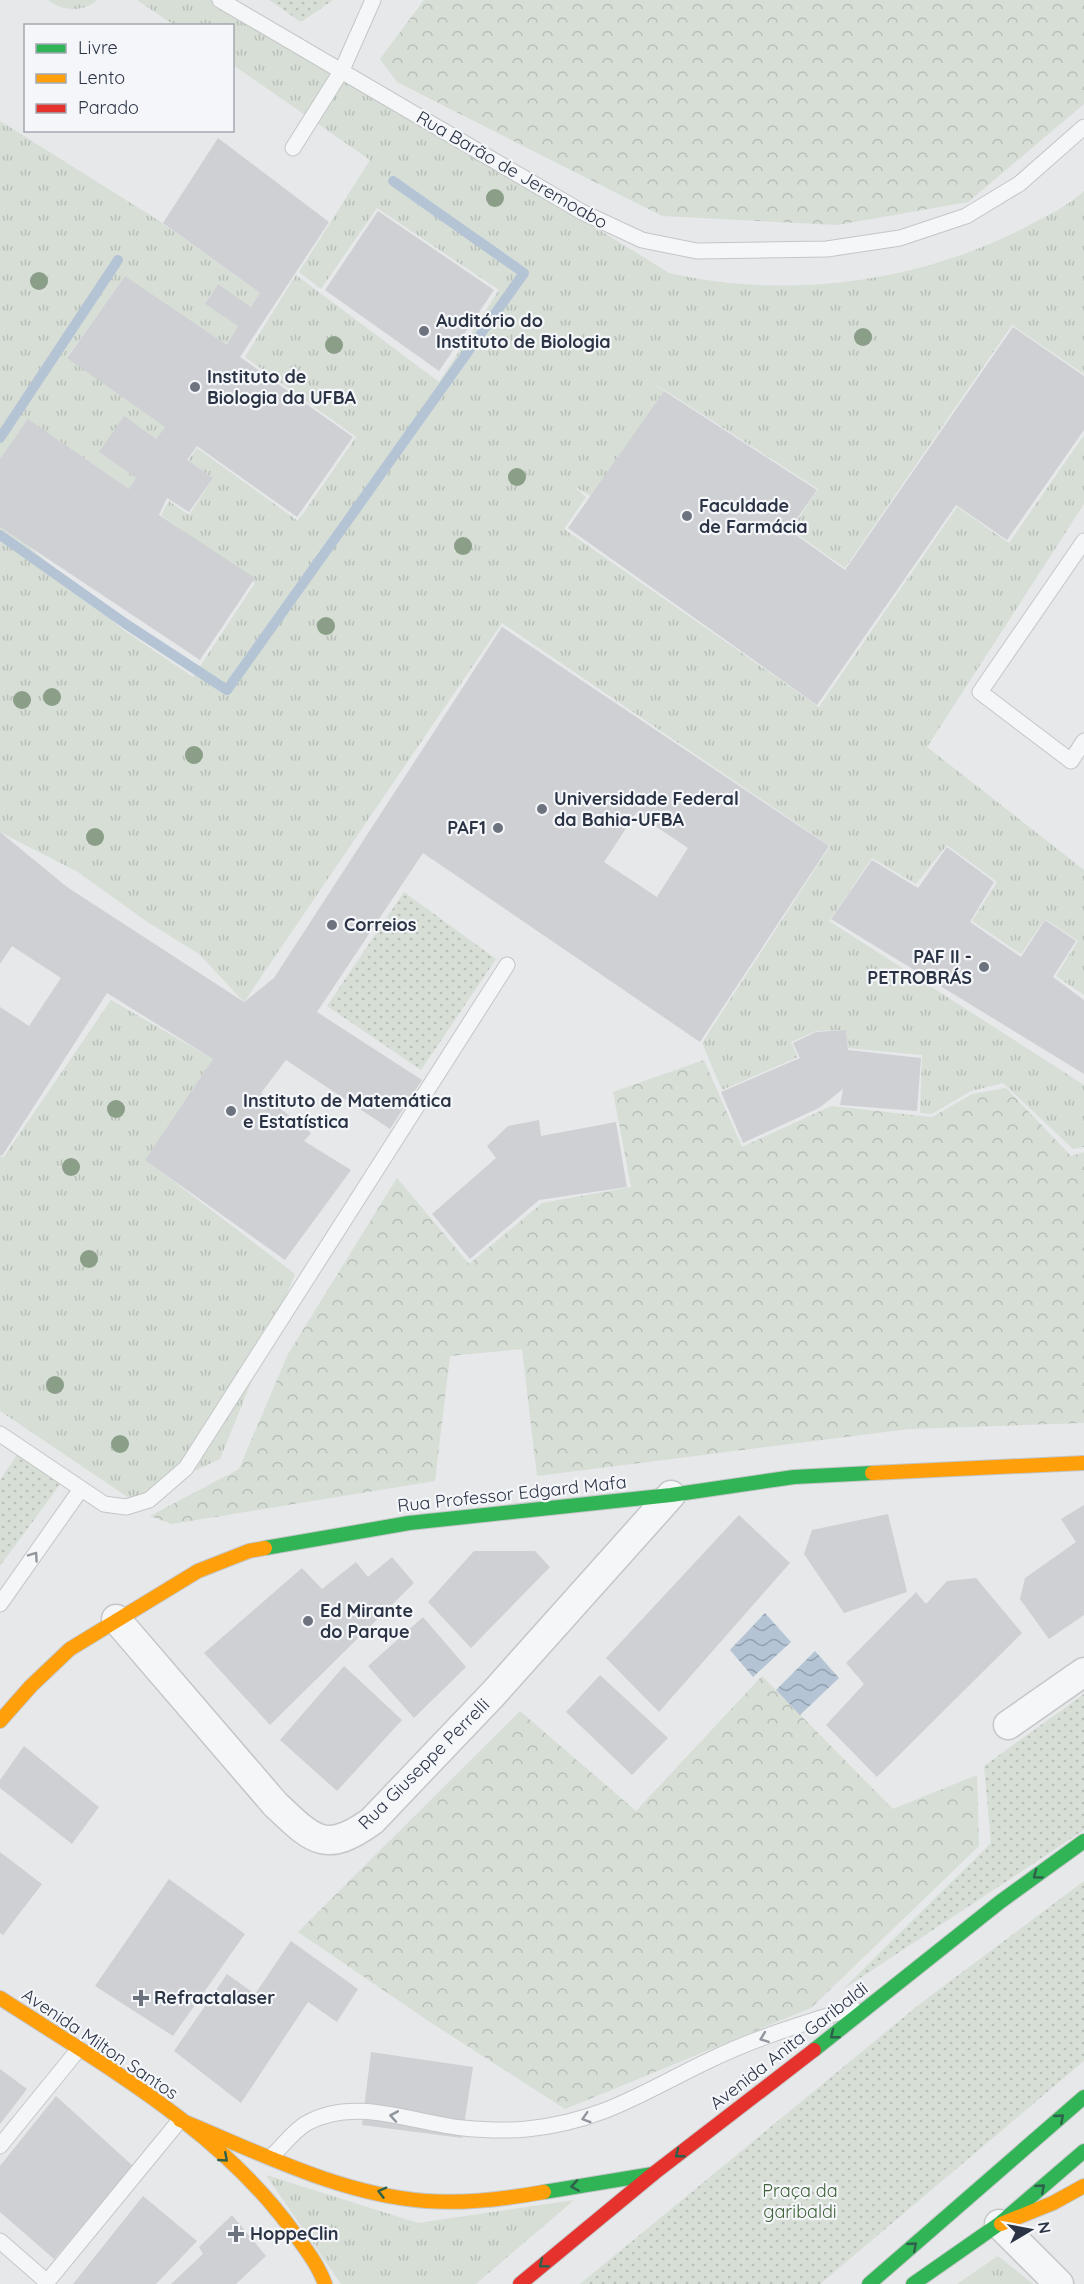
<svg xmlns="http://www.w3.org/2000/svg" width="1084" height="2284" font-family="Quicksand,sans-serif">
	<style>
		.grass { fill: url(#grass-tufts) }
		.forest { fill: url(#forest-crowns) }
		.park { fill: url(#park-dots) }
		.water { fill: url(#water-waves) }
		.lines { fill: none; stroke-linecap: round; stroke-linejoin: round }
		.stream { stroke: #b4c4d5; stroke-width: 10 }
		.building { fill: #ced0d3; fill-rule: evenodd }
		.lane-casing { stroke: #c4c6c8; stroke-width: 17 }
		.street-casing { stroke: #c4c6c8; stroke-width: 31 }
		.fast-casing { stroke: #c4c6c8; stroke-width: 16 }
		.slow-casing { stroke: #c4c6c8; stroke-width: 16 }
		.jam-casing { stroke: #c4c6c8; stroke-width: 16 }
		.lane { stroke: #f5f6f7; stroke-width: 15 }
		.street { stroke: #f5f6f7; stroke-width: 28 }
		.fast { stroke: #30b455; stroke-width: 14 }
		.slow { stroke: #ff9f0a; stroke-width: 14 }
		.jam { stroke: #e5322d; stroke-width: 14 }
		.tree { fill: #8a9e88 }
		.oneway { stroke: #90959e }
		.oneway2 { stroke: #2d614b }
		.poi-dot { fill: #6c737f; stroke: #f4f6f9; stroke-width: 2 }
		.labels { text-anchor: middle; stroke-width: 4.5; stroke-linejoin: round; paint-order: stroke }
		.street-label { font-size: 18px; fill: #2b3445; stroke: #f4f6f9 }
		.poi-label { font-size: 18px; font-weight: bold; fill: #2b3445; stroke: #f4f6f9; text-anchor: start }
		.park-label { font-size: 18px; fill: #3f6138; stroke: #f4f6f9 }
	</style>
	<defs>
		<pattern id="grass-tufts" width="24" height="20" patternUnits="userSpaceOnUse" patternTransform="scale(1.5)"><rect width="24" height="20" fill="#d6ded6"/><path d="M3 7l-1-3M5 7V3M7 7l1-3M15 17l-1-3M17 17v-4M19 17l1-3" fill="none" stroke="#b8bfb9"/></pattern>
		<pattern id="forest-crowns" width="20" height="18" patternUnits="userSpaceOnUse" patternTransform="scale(1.5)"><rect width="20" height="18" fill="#d6ded6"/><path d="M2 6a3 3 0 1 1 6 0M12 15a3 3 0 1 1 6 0" fill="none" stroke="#b8bfb9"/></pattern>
		<pattern id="park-dots" width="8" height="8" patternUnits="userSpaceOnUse" patternTransform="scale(1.5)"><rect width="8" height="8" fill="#d6ded6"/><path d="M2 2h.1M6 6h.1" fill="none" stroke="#b8bfb9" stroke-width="1.8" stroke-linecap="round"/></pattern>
		<pattern id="water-waves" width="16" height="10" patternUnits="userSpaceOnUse" patternTransform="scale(1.5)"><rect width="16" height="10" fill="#b4c4d5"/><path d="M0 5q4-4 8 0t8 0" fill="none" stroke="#93a0af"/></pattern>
	</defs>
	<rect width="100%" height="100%" fill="#e6e8ea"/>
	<path class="grass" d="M48 0H97C83 13 62 11 48 0Z
		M137 0H228L669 273C788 300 917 283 1026 227 1046 216 1067 207 1084 191V374L1012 325 845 568 791 530 818 489 652 382 664 391 591 496 573 486 586 497 564 529 819 707 957 507 1009 543 1084 435V504L927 747 1084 870V995L1056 976 1078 941 1045 919 1021 954 972 921 997 882 947 845 916 884 872 858 829 921 1084 1085V1147L1073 1149 1003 1083 971 1091 932 1114 920 1113 922 1055 848 1048 846 1030 816 1031 791 1042 798 1057 722 1090 702 1043 830 846 502 623 244 1002 199 954 146 921 78 872 0 832V527L30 547 122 629 193 677 255 583 161 515 169 501 189 515 213 478 188 461 197 448 298 521 356 437 245 357 296 275 439 382 499 290 377 208 321 289 299 272 370 160 233 65 232 26 174 25Z
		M0 121 161 222 260 293 251 307 218 284 205 304 238 326 227 345 125 276 67 357 165 427 156 439 124 417 99 452 136 478 129 489 29 420 0 459Z
		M111 1000 213 1059 146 1160 295 1274 220 1459 132 1500 0 1411V1156L3 1158Z
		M266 2175 418 2223 574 2200 476 2284H341Z
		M998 2256 1033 2284H957Z"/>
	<path class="forest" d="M424 0H1084V104L968 202 837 225 662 216 397 82 380 59Z
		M704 1060 742 1147 831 1106 932 1117 972 1094 1006 1088 1071 1156 1084 1152V1423L909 1429 537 1476 522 1349 450 1356 435 1481 172 1524 150 1516 239 1469 288 1354 397 1178 469 1264 542 1203 631 1187 613 1092Z
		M762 1676 893 1809 977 1775 979 1846 811 2008 565 2109 433 2024 298 1932 520 1711 636 1811Z"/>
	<path class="park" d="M269 0H333L301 22Z
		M404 892 496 959 421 1070 327 1006Z
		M17 1455 61 1483 0 1566V1480Z
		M1084 1694V1830L842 1990 991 1843 984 1766Z
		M1084 1881V2061L820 2284H580L921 2003Z"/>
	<path class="water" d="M765 1613 791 1642 753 1677 730 1650Z
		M815 1651 839 1678 800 1715 776 1690Z"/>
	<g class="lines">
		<path class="stream" d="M0 438 118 260
			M0 535 126 624 227 690 524 273 393 181"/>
	</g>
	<path class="building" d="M218 138 329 222 240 357 353 437 297 517 197 446 187 460 213 478 189 512 167 498 159 515 255 578 200 660 0 527V459L28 419 129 489 136 478 99 452 124 416 156 439 165 427 67 358 125 276 227 345 238 326 205 304 218 284 251 307 260 293 163 223Z
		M378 211 494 290 439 371 325 290Z
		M1013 327 1084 376V430L1007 540 956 505 817 705 568 528 664 391 817 490 789 530 845 570Z
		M502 627 829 846 700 1042 423 853 317 1012 422 1080 390 1129 286 1060 261 1093 311 1133 304 1141 351 1170 285 1260 145 1160 213 1059 107 993 2 1156 0 1155V1007L29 1026 61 978 12 946 0 964V832L67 887 244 1002 274 978ZM636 813 688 848 657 897 604 862Z
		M947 847 994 882 970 922 1021 957 1045 920 1076 941 1053 977 1084 1000V1074L831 919 872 860 918 888Z
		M846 1030 848 1050 921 1058 917 1111 840 1105 843 1089 819 1108 743 1143 721 1092 800 1058 793 1043 816 1032Z
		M539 1120 541 1136 616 1122 627 1187 539 1200 470 1259 432 1214 496 1158 487 1146 508 1126Z
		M1084 1505V1615L1049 1639 1020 1599 1025 1578 1076 1542 1061 1519Z
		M888 1514 907 1592 844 1613 804 1554 812 1530Z
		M739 1515 790 1563 659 1712 606 1658Z
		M474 1551H535L550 1567 471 1648 428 1602Z
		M392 1557 414 1583 270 1725 204 1653 302 1568 322 1589 356 1562 368 1577Z
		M976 1578 1022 1633 877 1777 826 1725 864 1684 846 1663 916 1592 926 1604 947 1581Z
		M423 1617 466 1667 414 1718 368 1666Z
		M344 1666 402 1720 337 1791 280 1740Z
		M600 1675 668 1738 632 1775 566 1712Z
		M24 1746 99 1807 72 1844 0 1788V1780Z
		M0 1852 42 1884 3 1935 0 1933Z
		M169 1879 245 1934 173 2036 95 1986Z
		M291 1941 358 1989 337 2022 308 2002 241 2103 174 2051 227 1974 255 1994Z
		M371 2052 473 2067 462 2138 362 2125Z
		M0 2069 27 2089 0 2124Z
		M56 2096 133 2166 54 2259 0 2212V2166Z
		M143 2196 197 2241 156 2284H73Z
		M232 2215 266 2256 236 2284H171L203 2254 199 2247Z"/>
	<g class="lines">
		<g class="lane-casing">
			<path id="lane" d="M220 0 582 212 642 240 697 251 827 249 900 238 966 216 1019 184 1084 127
				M293 148 342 70 373 0
				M1084 541 980 692 1071 761 1084 741
				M0 1434 104 1504 126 1507 149 1500 186 1468 507 965
				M0 1604 81 1489
				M0 2146 78 2050
				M271 2157C282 2147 294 2130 307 2123 355 2096 413 2123 463 2128 484 2130 506 2131 527 2129 602 2122 646 2090 712 2059 757 2037 806 2023 853 2008
				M0 2241 47 2282 180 2120"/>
		</g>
		<g class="street-casing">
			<path id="street" d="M116 1619 275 1804C313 1840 325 1855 372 1821L494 1693 671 1495
				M1008 1725 1084 1672
				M999 2224 1059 2284"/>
		</g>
		<g class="fast-casing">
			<path id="fast" d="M265 1548 409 1523 671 1495 794 1477 872 1473
				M814 2050 1000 1902 1084 1841
				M544 2192 653 2174
				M869 2284 1084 2097
				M913 2284 999 2224 1084 2151"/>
		</g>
		<g class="slow-casing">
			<path id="slow" d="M872 1473 1084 1463
				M0 1721 31 1686 70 1649 198 1571 249 1551 265 1548
				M0 1998C105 2066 224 2132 297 2237 308 2252 319 2267 325 2284
				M180 2120C258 2152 341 2195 426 2201 466 2204 505 2199 544 2192
				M1001 2224 1053 2203 1084 2186"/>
		</g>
		<g class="jam-casing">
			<path id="jam" d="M520 2284 653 2174 814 2050"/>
		</g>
		<use href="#lane" class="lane"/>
		<use href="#street" class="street"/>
		<use href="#fast" class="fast"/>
		<use href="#slow" class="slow"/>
		<use href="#jam" class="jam"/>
	</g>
	<g class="tree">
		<circle cx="495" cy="198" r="9"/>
		<circle cx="39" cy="281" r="9"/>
		<circle cx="863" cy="337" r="9"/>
		<circle cx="334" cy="345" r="9"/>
		<circle cx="517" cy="477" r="9"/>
		<circle cx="463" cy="546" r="9"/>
		<circle cx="326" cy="626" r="9"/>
		<circle cx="52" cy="697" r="9"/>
		<circle cx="22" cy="700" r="9"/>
		<circle cx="194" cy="755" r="9"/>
		<circle cx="95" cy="837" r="9"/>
		<circle cx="116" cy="1109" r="9"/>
		<circle cx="71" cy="1167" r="9"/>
		<circle cx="89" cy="1259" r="9"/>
		<circle cx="55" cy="1385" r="9"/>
		<circle cx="120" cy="1444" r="9"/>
	</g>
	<defs><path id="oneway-chevron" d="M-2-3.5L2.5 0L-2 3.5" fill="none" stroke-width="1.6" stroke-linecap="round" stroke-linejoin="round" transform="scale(1.5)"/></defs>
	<g class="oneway">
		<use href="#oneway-chevron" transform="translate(34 1556) rotate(-55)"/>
		<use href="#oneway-chevron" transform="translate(764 2038) rotate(159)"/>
		<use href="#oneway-chevron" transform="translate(394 2116) rotate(-170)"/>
		<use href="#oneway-chevron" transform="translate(586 2118) rotate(163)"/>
	</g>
	<g class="oneway2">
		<use href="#oneway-chevron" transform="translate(1037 1875) rotate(144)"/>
		<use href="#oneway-chevron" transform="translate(834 2035) rotate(142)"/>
		<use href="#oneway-chevron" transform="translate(1060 2118) rotate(-41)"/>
		<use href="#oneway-chevron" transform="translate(679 2154) rotate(142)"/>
		<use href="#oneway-chevron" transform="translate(224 2158) rotate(41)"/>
		<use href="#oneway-chevron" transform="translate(575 2186) rotate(171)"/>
		<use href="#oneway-chevron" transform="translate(1041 2188) rotate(-41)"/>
		<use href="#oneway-chevron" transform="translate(382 2192) rotate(-165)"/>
		<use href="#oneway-chevron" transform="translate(913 2246) rotate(-41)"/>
		<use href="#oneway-chevron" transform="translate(543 2264) rotate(141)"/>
	</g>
	<g class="poi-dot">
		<circle cx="424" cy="331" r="6"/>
		<circle cx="195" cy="387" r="6"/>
		<circle cx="687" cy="516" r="6"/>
		<circle cx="542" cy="809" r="6"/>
		<circle cx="498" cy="828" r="6"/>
		<circle cx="332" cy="925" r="6"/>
		<circle cx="984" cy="967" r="6"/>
		<circle cx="231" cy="1111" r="6"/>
		<circle cx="308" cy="1621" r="6"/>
		<path d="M138 1989h6v6h6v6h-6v6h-6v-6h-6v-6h6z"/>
		<path d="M233 2225h6v6h6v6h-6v6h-6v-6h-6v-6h6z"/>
	</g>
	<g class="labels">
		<g class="street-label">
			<text transform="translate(512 170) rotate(30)" y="6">Rua Barão de Jeremoabo</text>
			<text transform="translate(512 1494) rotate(-6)" y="6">Rua Professor Edgard Mafa</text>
			<text transform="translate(424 1764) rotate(-45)" y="6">Rua Giuseppe Perrelli</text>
			<text transform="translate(100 2044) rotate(34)" y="6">Avenida Milton Santos</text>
			<text transform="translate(789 2046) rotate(-38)" y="6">Avenida Anita Garibaldi</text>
		</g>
		<g class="poi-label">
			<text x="436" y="327">Auditório do<tspan x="436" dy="21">Instituto de Biologia</tspan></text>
			<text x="207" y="383">Instituto de<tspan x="207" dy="21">Biologia da UFBA</tspan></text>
			<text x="699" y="512">Faculdade<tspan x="699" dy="21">de Farmácia</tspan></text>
			<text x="554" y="805">Universidade Federal<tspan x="554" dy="21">da Bahia-UFBA</tspan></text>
			<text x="486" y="834" text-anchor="end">PAF1</text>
			<text x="344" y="931">Correios</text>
			<text x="972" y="963" text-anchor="end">PAF II -<tspan x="972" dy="21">PETROBRÁS</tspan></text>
			<text x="243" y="1107">Instituto de Matemática<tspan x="243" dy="21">e Estatística</tspan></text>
			<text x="320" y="1617">Ed Mirante<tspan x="320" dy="21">do Parque</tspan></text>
			<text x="154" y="2004">Refractalaser</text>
			<text x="250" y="2240">HoppeClin</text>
		</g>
		<g class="park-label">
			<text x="800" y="2197">Praça da<tspan x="800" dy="21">garibaldi</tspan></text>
		</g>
	</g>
	<rect x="24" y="24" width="210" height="108" fill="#f4f6f9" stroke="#a4a8b1" stroke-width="1.5"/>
	<rect x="36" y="44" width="30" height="9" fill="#30b455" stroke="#a4a8b1" stroke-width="1.5"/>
	<text x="78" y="54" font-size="18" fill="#2b3445">Livre</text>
	<rect x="36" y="74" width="30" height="9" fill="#ff9f0a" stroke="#a4a8b1" stroke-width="1.5"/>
	<text x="78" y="84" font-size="18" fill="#2b3445">Lento</text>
	<rect x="36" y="104" width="30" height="9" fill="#e5322d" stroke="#a4a8b1" stroke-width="1.5"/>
	<text x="78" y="114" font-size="18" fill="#2b3445">Parado</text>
	<g transform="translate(1030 2230) rotate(80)" stroke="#f4f6f9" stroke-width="4.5" paint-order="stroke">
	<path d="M0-4.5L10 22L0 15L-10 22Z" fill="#2b3445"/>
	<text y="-9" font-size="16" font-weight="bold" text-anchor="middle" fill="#2b3445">N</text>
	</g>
</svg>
